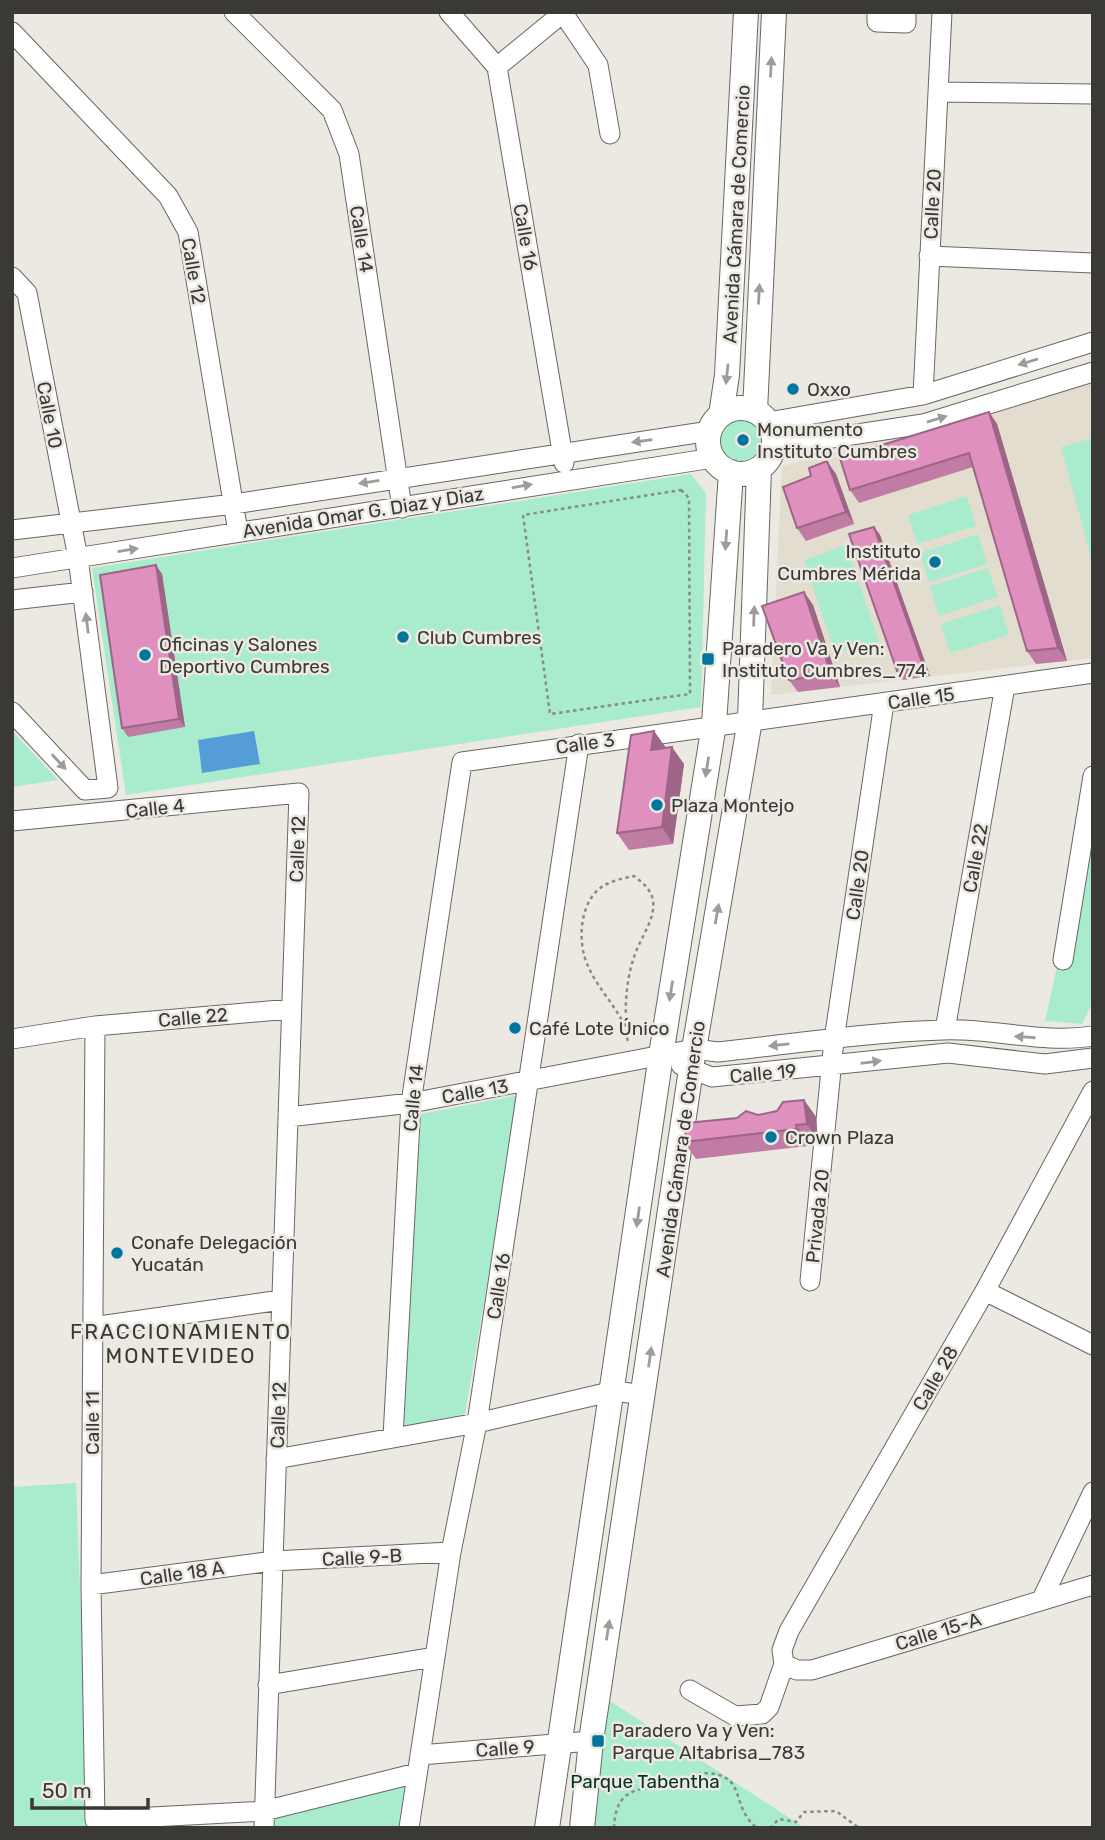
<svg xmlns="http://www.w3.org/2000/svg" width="1105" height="1840" font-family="Rubik,sans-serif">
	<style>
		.built { fill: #e3ddcf }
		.green { fill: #a8ebcd }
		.water { fill: #559dd6 }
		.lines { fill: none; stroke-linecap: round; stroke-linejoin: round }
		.minor-casing { stroke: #696761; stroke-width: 21 }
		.major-casing { stroke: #696761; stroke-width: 26 }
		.path { stroke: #8b8a85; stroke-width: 2.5; stroke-dasharray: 3.5 3.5; stroke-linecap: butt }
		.minor { stroke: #fff; stroke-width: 19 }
		.major { stroke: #fff; stroke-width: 24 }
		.wall { fill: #c17ca4 }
		.shaded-wall { fill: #9d6586 }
		.building { fill: #e090bf; stroke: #9d6586; stroke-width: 2 }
		.oneway { fill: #9c9c9a }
		.poi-dot { fill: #00769f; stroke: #ebe9e2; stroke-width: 2.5 }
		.labels { text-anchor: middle; stroke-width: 5; stroke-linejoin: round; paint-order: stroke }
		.street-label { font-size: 19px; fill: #3a3936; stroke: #ebe9e2 }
		.poi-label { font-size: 19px; fill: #3a3936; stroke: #ebe9e2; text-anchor: start }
		.park-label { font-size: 19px; fill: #043323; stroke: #ebe9e2 }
		.neighbourhood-label { font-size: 21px; letter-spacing: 2px; fill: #3a3936; stroke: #ebe9e2 }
	</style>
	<rect width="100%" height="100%" fill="#ebe9e2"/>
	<path class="built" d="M1093 383V658L771 695 782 466Z"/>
	<path class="green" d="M721 441a22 22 0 1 1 44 0a22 22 0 1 1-44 0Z
		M1093 438V565L1061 447Z
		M691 474 706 493 701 707 126 795 92 568Z
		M967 496 976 526 917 544 908 515Z
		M978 534 987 564 929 582 920 553Z
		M846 545 879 642 835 653 804 560Z
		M988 568 998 597 939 616 930 586Z
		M1000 605 1009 635 950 653 941 624Z
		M12 731 58 780 12 787Z
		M1093 804V1001L1082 1024 1045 1021Z
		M519 1095 465 1414 402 1427 421 1114Z
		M76 1483 88 1802 105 1828H12V1487Z
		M607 1699 805 1828H591Z
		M408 1780 402 1828H267V1815Z"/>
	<path class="water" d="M254 731 260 764 202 773 198 740Z"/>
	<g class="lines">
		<g class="minor-casing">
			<path id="minor" d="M234 12 332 110 349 154 402 508
				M449 12 497 67 564 463
				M877 12V22L906 23V12
				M563 13 598 65 610 134
				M12 32 168 196 188 232 238 532
				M497 67 564 12
				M938 92 1093 94
				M929 256 1093 263
				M12 277 27 293 78 558 108 788 85 790 12 712
				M923 395 942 12
				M768 422 923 395 1093 342
				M773 447 923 424 1093 372
				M12 530 234 504 710 431
				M12 568 713 458
				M12 600 83 592
				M12 821 299 793 264 1828
				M1063 960 1093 776
				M95 1026 91 1585 95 1820 264 1811 417 1773
				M945 1030 1005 686
				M12 1039 95 1026 291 1009
				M681 1065 712 1077 948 1053 1045 1064 1093 1058
				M288 1117 411 1103 694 1049 718 1052C792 1044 868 1032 943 1030 993 1028 1043 1044 1093 1036
				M810 1281 834 1040 884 703
				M985 1291 1093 1345
				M92 1327 281 1300
				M393 1437 411 1103 462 762 1093 673
				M276 1459 477 1423 614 1391 644 1395
				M91 1585 273 1561 451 1552
				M1042 1599 1093 1492
				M784 1664 782 1650 789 1631 985 1291 1093 1091
				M784 1664 797 1670H812L1093 1585
				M268 1685 434 1657
				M690 1690 735 1716 762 1714 769 1707 784 1664
				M420 1755 591 1741
				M409 1828 451 1552 477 1423 579 744"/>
		</g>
		<g class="major-casing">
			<path id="major" d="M708 441a33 33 0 1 1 66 0a33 33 0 1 1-66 0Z
				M755 411 774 12
				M721 415 727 375 746 12
				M547 1828 661 1055 714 724 731 472
				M582 1828 591 1741 694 1049 750 720 759 469"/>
		</g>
		<path class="path" d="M681 490 689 498 690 694 550 714 523 515Z
			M625 1026C614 1004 597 987 588 966 577 943 579 901 603 886 612 881 623 878 634 876 643 883 651 889 653 901 656 919 639 940 634 957 625 983 624 1016 628 1043
			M614 1828C616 1765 673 1803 700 1773 750 1772 728 1805 757 1828
			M770 1828 779 1819 796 1822 804 1812 836 1811 859 1828"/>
		<use href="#minor" class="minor"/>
		<use href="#major" class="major"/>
	</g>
	<path class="wall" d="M989 412 997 424 1067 661 1036 664 1027 651 973 467 859 503 850 490Z
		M836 474 854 524 806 541 797 528Z
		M874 527 880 535 930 676 903 680 897 671Z
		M162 574 185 727 128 737 122 728Z
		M804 592 813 605 840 687 798 692 789 680Z
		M654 731 666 748 684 764 673 844 629 850 617 833Z
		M804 1100 816 1117 818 1141 808 1142V1146L696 1159 684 1142 758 1115 777 1111Z"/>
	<path class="shaded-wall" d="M989 412 997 424 1067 661 1058 648Z
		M827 461 836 474 854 524 846 512Z
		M874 527 880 535 930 676 924 668Z
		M156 565 162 574 185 727 179 719Z
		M804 592 813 605 840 687 831 674Z
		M654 731 666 748 651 750Z
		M672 747 684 764 673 844 662 827Z
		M804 1100 816 1117 818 1141 807 1124Z
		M796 1125 808 1142V1146L797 1129Z"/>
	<path class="building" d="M989 412 1058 648 1027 651 969 453 850 490 840 458Z
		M827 461 846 512 797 528 783 487 811 476 809 468Z
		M874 527 924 668 897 671 849 534Z
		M156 565 179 719 122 728 100 575Z
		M804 592 831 674 789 680 762 606Z
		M654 731 651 750 672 747 662 827 617 833 631 735Z
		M804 1100 807 1124 796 1125 797 1129 684 1142 687 1123 737 1118 746 1111 758 1115 777 1111 783 1102Z"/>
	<defs><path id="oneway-solid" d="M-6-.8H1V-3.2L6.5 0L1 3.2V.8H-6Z" transform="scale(1.75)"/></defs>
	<g class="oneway">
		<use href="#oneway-solid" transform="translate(771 67) rotate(-87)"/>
		<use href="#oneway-solid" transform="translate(759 294) rotate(-87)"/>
		<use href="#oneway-solid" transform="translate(1028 362) rotate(163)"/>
		<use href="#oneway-solid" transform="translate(727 374) rotate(96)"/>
		<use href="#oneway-solid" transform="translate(937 419) rotate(-17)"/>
		<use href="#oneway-solid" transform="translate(642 441) rotate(172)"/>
		<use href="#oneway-solid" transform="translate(369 482) rotate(171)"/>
		<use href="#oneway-solid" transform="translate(522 486) rotate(-10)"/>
		<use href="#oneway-solid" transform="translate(726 540) rotate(94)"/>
		<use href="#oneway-solid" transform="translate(128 550) rotate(-9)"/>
		<use href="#oneway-solid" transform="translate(754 616) rotate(-88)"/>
		<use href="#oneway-solid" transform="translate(87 623) rotate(-97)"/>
		<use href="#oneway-solid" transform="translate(59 762) rotate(47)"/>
		<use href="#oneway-solid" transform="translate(707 767) rotate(99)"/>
		<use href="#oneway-solid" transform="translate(717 914) rotate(-80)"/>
		<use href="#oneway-solid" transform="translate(671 991) rotate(99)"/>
		<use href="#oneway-solid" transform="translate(1025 1037) rotate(-176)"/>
		<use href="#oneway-solid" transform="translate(779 1045) rotate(174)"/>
		<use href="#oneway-solid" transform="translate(871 1062) rotate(-7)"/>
		<use href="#oneway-solid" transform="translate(638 1217) rotate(98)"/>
		<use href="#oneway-solid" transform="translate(650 1357) rotate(-82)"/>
		<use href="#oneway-solid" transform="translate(608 1630) rotate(-81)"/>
	</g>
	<g class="poi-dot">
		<circle cx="793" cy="389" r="7"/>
		<circle cx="743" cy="440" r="7"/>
		<circle cx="935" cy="562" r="7"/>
		<circle cx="403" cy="637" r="7"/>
		<circle cx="145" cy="655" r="7"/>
		<rect x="701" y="652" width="14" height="14" rx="3.5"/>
		<circle cx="657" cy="805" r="7"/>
		<circle cx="515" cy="1028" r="7"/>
		<circle cx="771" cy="1137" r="7"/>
		<circle cx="117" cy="1253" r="7"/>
		<rect x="591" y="1734" width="14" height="14" rx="3.5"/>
	</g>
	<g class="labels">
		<g class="street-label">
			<text transform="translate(932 204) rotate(-87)" y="7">Calle 20</text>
			<text transform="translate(736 214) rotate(-87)" y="7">Avenida Cámara de Comercio</text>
			<text transform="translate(526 237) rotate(80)" y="7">Calle 16</text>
			<text transform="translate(362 239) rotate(81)" y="7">Calle 14</text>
			<text transform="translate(194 271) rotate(80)" y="7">Calle 12</text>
			<text transform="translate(50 415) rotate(79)" y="7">Calle 10</text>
			<text transform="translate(363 512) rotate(-9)" y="7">Avenida Omar G. Diaz y Diaz</text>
			<text transform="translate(921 698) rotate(-8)" y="7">Calle 15</text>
			<text transform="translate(585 743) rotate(-8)" y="7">Calle 3</text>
			<text transform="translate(155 808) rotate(-6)" y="7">Calle 4</text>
			<text transform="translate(297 849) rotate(-88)" y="7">Calle 12</text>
			<text transform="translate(975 858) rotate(-80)" y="7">Calle 22</text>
			<text transform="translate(857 885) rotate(-82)" y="7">Calle 20</text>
			<text transform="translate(193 1017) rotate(-5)" y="7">Calle 22</text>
			<text transform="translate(763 1073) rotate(-5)" y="7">Calle 19</text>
			<text transform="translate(475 1091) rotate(-10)" y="7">Calle 13</text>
			<text transform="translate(413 1098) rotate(-84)" y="7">Calle 14</text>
			<text transform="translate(680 1149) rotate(-82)" y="7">Avenida Cámara de Comercio</text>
			<text transform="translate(817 1216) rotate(-84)" y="7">Privada 20</text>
			<text transform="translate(498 1286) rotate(-81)" y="7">Calle 16</text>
			<text transform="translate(935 1378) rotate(-60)" y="7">Calle 28</text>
			<text transform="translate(278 1415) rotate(-88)" y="7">Calle 12</text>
			<text transform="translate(92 1423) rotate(-90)" y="7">Calle 11</text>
			<text transform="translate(362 1557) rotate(-3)" y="7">Calle 9-B</text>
			<text transform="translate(182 1573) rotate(-8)" y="7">Calle 18 A</text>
			<text transform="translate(938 1631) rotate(-17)" y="7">Calle 15-A</text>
			<text transform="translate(505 1748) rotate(-4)" y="7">Calle 9</text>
		</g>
		<g class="poi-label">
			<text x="807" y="396">Oxxo</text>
			<text x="757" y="436">Monumento<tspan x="757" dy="22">Instituto Cumbres</tspan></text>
			<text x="921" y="558" text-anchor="end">Instituto<tspan x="921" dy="22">Cumbres Mérida</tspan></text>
			<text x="417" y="644">Club Cumbres</text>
			<text x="159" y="651">Oficinas y Salones<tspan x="159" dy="22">Deportivo Cumbres</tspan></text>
			<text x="722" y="655">Paradero Va y Ven:<tspan x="722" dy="22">Instituto Cumbres_774</tspan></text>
			<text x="671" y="812">Plaza Montejo</text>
			<text x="529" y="1035">Café Lote Único</text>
			<text x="785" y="1144">Crown Plaza</text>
			<text x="131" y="1249">Conafe Delegación<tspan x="131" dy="22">Yucatán</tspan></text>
			<text x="612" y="1737">Paradero Va y Ven:<tspan x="612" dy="22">Parque Altabrisa_783</tspan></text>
		</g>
		<g class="park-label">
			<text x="645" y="1788">Parque Tabentha</text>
		</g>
		<g class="neighbourhood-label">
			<text x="181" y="1339">FRACCIONAMIENTO<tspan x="181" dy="24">MONTEVIDEO</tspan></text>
		</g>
	</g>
	<rect width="1105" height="1840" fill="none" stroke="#3a3936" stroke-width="28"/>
	<path d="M32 1798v10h116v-10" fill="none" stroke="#3a3936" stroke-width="3.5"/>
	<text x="42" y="1798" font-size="21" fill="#3a3936" stroke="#ebe9e2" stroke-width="5" paint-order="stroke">50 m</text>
</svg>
